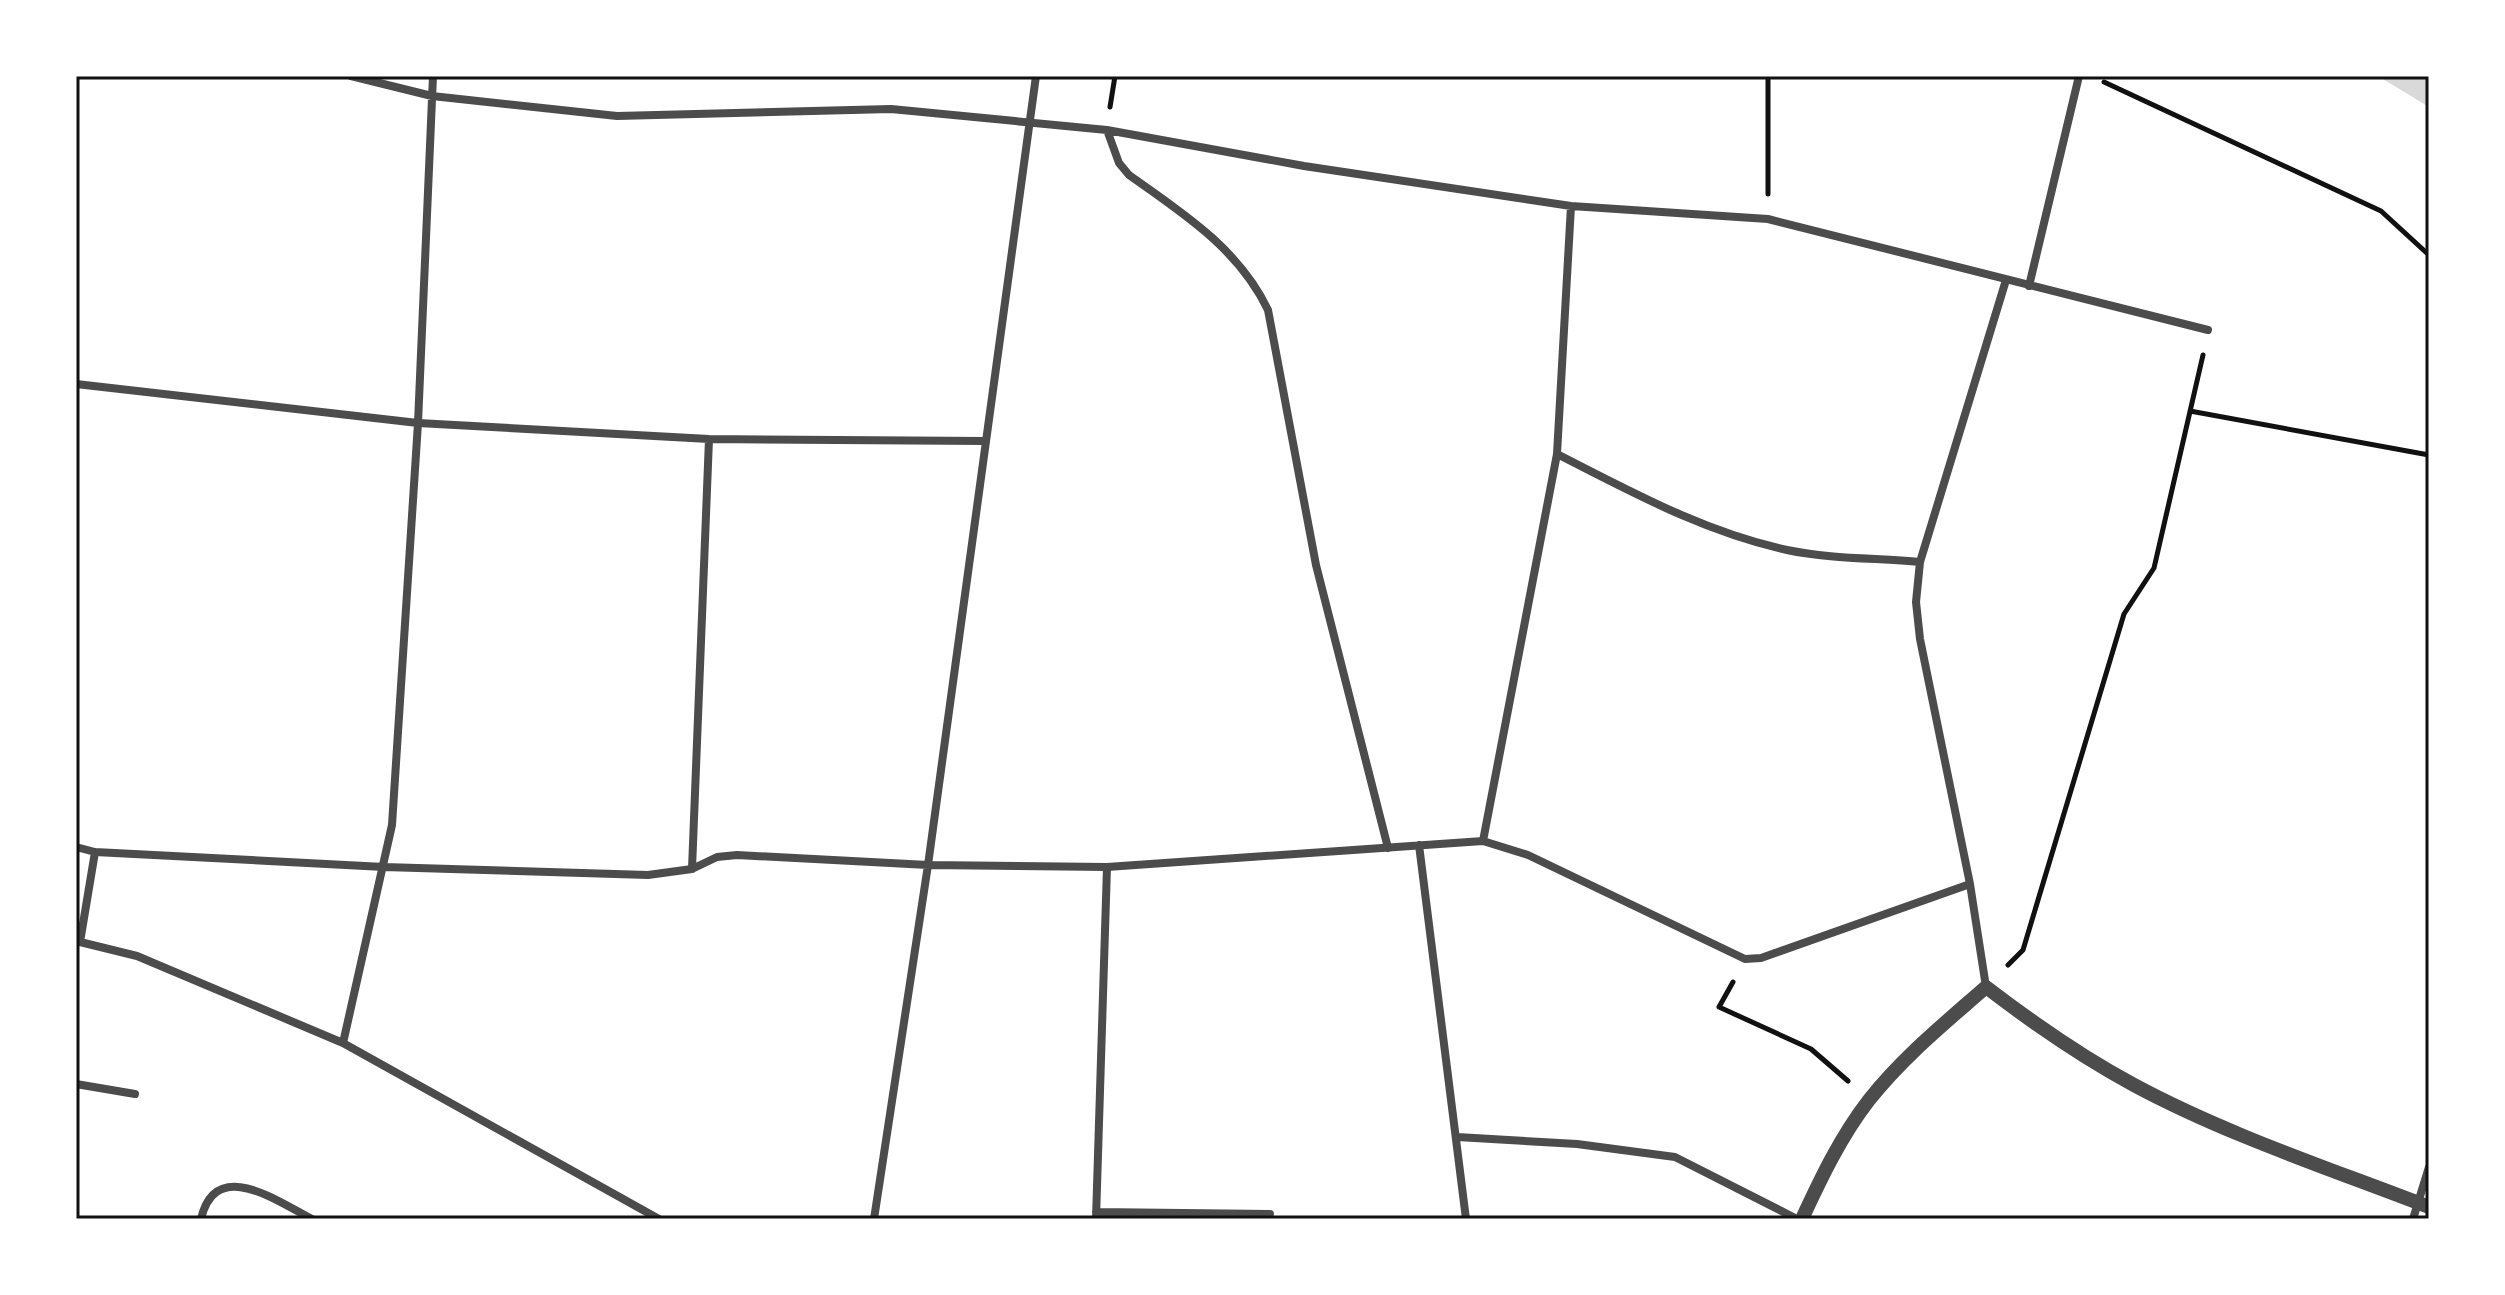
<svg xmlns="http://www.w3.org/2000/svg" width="2505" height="1295" font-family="'DejaVu Sans',sans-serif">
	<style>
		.water { fill: #d9d9d9 }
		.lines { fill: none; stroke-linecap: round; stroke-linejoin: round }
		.path { stroke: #111; stroke-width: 5 }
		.minor { stroke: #4c4c4c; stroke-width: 8 }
		.tertiary { stroke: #4c4c4c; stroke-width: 14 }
		.neatline { fill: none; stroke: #111; stroke-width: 3 }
	</style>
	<rect width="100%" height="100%" fill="#fff"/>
	<path class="water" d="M2378 76H2429V107Z"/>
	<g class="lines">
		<path class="path" d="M1768 76V194
			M2104 82 2381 211 2429 255
			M1110 107 1115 76
			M2190 411 2429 455
			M2008 965 2023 950 2124 614 2154 568 2203 355
			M1733 982 1719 1007 1811 1049 1848 1081"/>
		<path class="minor" d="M351 76 432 96 617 116 891 109 1107 130 1304 166 1571 206 1768 219 2208 330
			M1107 130 1119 163 1129 175C1183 213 1239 249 1268 310L1316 565 1388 848
			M2029 286 2079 76
			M76 384 418 423 709 439 985 441
			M1557 454C1632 492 1704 532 1787 550 1830 559 1877 558 1920 562
			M1483 841 1557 454 1571 206
			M1419 845 1466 1219
			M76 847 95 852 384 867 648 875 692 869 717 857 737 855 928 865 1107 867 1483 841 1528 855 1745 959 1761 958 1970 884
			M692 869 709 439
			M76 941 137 956 343 1043 659 1219
			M80 942 95 852
			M1986 987 1970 884 1920 639 1916 602 1920 562 2006 280
			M343 1043 392 825 418 423 433 76
			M76 1084 135 1094
			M1457 1137 1577 1144 1675 1157 1797 1219
			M1096 1212 1270 1214
			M201 1219C216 1156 278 1202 312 1219
			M874 1219 928 865 1036 76
			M1096 1219 1107 867
			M2413 1219 2429 1167"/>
		<path class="tertiary" d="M1802 1219C1821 1178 1841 1136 1869 1100 1903 1057 1945 1023 1986 987 2033 1023 2082 1057 2134 1085 2227 1135 2331 1169 2429 1207"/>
	</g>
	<rect width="2505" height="1295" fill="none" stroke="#ffffff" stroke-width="156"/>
	<rect x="78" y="78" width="2349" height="1139" class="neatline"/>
</svg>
